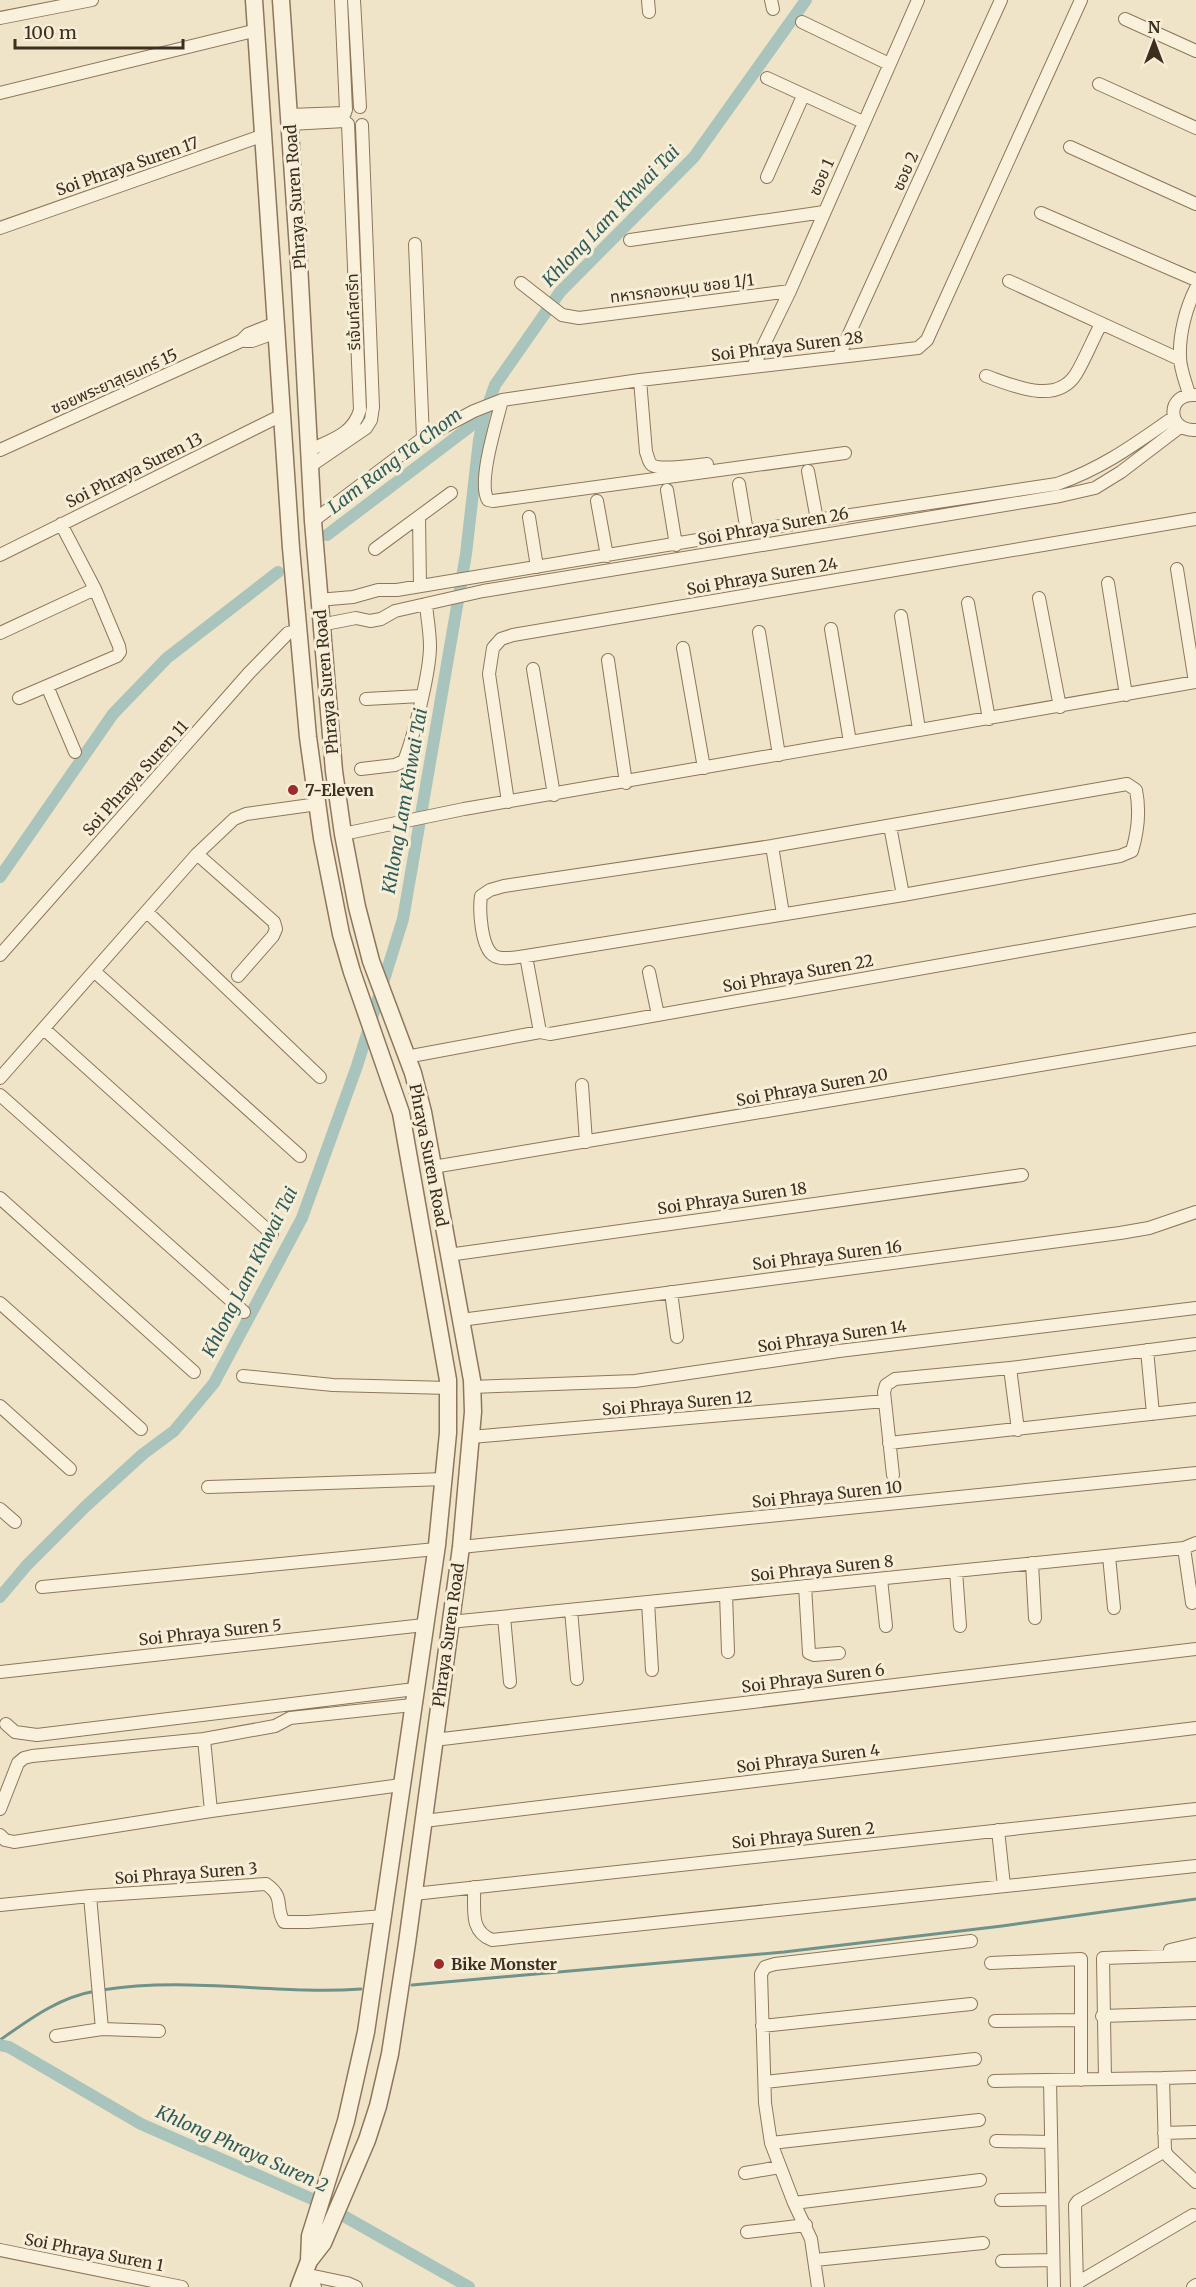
<svg xmlns="http://www.w3.org/2000/svg" width="1196" height="2287" font-family="Merriweather,'Noto Sans Thai',serif">
	<style>
		.lines { fill: none; stroke-linecap: round; stroke-linejoin: round }
		.stream { stroke: #6f938a; stroke-width: 3 }
		.canal { stroke: #a9c4bc; stroke-width: 12 }
		.minor-casing { stroke: #8d765c; stroke-width: 14 }
		.tertiary-casing { stroke: #8d765c; stroke-width: 19 }
		.minor { stroke: #faf1dc; stroke-width: 12 }
		.tertiary { stroke: #faf1dc; stroke-width: 16 }
		.poi-dot { fill: #9e2a2b; stroke: #f7eed8; stroke-width: 2 }
		.labels { text-anchor: middle; stroke-width: 6; stroke-linejoin: round; paint-order: stroke }
		.street-label { font-size: 16px; fill: #3d2e20; stroke: #f7eed8 }
		.poi-label { font-size: 16px; font-weight: bold; fill: #3d2e20; stroke: #f7eed8; text-anchor: start }
		.water-label { font-size: 18px; font-style: italic; fill: #2f5d5a; stroke: #f7eed8 }
	</style>
	<rect width="100%" height="100%" fill="#f0e4c8"/>
	<g class="lines">
		<path class="stream" d="M412 1985 784 1952 1002 1926 1196 1899
			M102 1990C188 1976 275 1995 361 1989
			M0 2040C30 2019 59 1997 96 1991"/>
		<path class="canal" d="M327 535 484 416
			M0 877 113 714 167 658 278 572
			M0 1597 27 1565 86 1506 143 1454 174 1431 214 1383 302 1218 357 1066 403 919 466 554 479 440 484 416 495 385 560 292 694 157 806 0
			M0 2045 9 2047 141 2124 319 2202 469 2287"/>
		<g class="minor-casing">
			<path id="minor" d="M341 0 346 110
				M354 0 360 107
				M648 0 649 12
				M771 0 773 9
				M0 18 92 0
				M1125 19 1196 51
				M802 22 889 64
				M767 78 863 122
				M1099 84 1196 128
				M0 93 257 30
				M289 115 345 113
				M290 124 345 121
				M1070 147 1196 204
				M767 177 803 96
				M1041 213 1196 280
				M0 228 264 135
				M630 240 824 212
				M415 244 423 438
				M1009 281 1179 359
				M521 283 562 315 579 318 790 291
				M245 341H252L277 332
				M839 356 1001 0
				M753 367 790 291 918 0
				M986 376C1012 385 1056 406 1076 374 1085 359 1092 341 1101 324
				M640 380 646 452C648 456 648 462 652 465 661 471 695 465 707 464
				M1189 394C1186 383 1180 369 1180 357 1179 334 1186 308 1196 288
				M1195 395C1166 393 1166 432 1196 430
				M502 400C497 421 477 483 488 500L493 501 845 453
				M0 450 241 341 248 334 276 323
				M308 451C330 440 353 435 360 410L348 124
				M309 467 366 428 371 420 373 407 362 125
				M808 471 817 520
				M739 484 747 532
				M667 490 676 545
				M597 501 607 556
				M419 517 420 586
				M529 517 537 567
				M313 521 423 438 474 411 502 400 640 380 918 348 927 340 1081 0
				M375 549 451 493
				M0 555 282 415
				M1177 569 1195 682
				M1108 583 1126 695
				M1039 598 1060 707
				M318 600 353 597 378 590H397L817 520 1057 484C1103 468 1135 444 1174 417
				M968 603 989 719
				M901 616 919 729
				M320 625 356 618 370 621 381 619 395 611 483 591 1060 496 1095 488 1121 472 1180 427
				M831 629 850 742
				M759 632 779 755
				M0 633 95 589
				M683 648 704 768
				M608 660 626 783
				M533 669 554 795
				M47 686 75 752
				M19 698 117 656 120 652 119 646 95 589 61 524
				M366 699 421 696
				M361 769 395 765 404 761C414 736 430 672 430 646 430 632 427 617 426 604
				M1127 784 1136 790C1140 810 1138 831 1132 851L1120 856 903 895 526 956C516 957 501 961 493 955 481 946 479 910 481 896L490 890 504 886 772 846Z
				M508 802 489 674 493 648 501 639 513 635 1196 519
				M890 826 903 895
				M343 834 464 809 1196 682
				M772 846 783 914
				M197 854 274 922 276 929 273 936 238 976
				M147 912 320 1077
				M0 955 249 673 288 633 298 631
				M526 956 540 1032
				M95 972 300 1156
				M649 972 658 1015
				M44 1029 272 1234
				M406 1057 540 1032 550 1034 1196 920
				M0 1078 197 854 234 819 246 814 318 804
				M582 1085 586 1142
				M0 1095 244 1312
				M433 1167 1196 1039
				M0 1198 194 1372
				M448 1255 1022 1175
				M671 1292 677 1337
				M0 1303 141 1429
				M461 1320 1120 1233 1149 1228 1196 1212
				M1147 1350 1153 1414
				M1010 1368 1018 1430
				M243 1376 333 1385 449 1388
				M472 1387 635 1381 839 1351 1196 1308
				M0 1406 70 1469
				M471 1437 885 1401
				M889 1443 1196 1409
				M893 1475 884 1392 886 1385 895 1379 1010 1368 1196 1344
				M208 1487 445 1479
				M0 1509 15 1522
				M461 1547 1196 1473
				M1184 1548 1192 1603
				M1109 1556 1114 1608
				M1032 1563 1035 1618
				M956 1571 960 1626
				M881 1579 886 1626
				M805 1586 809 1653 814 1655 839 1653
				M42 1587 436 1549
				M726 1594 728 1652
				M648 1602 652 1670
				M571 1610 577 1679
				M504 1617 510 1682
				M450 1622 1184 1548 1196 1543
				M0 1672 424 1625
				M6 1724 15 1732 37 1735 415 1689
				M204 1739 211 1811
				M434 1740 1196 1649
				M0 1809 18 1763 24 1758 32 1756 204 1739 275 1726 290 1718 412 1705
				M424 1821 1196 1728
				M998 1830 1004 1886
				M0 1835 5 1840 14 1842 211 1811 401 1785
				M474 1887C475 1909 469 1931 492 1940L1196 1866
				M414 1894 1196 1809
				M90 1896 102 2029 159 2031
				M0 1905 90 1896 266 1884C286 1898 274 1906 284 1922H308L384 1916
				M1170 1950 1196 1944
				M1196 1955 1103 1958 1105 2079 1163 2078 1165 2151 1168 2156 1196 2182
				M991 1963 1081 1959V2080
				M1102 2016 1196 2013
				M995 2021 1080 2020
				M762 2026 971 2004
				M56 2036 102 2029
				M1163 2078 1196 2077
				M1050 2080 1054 2287
				M994 2081 1105 2079
				M765 2082 975 2059
				M1164 2133 1196 2132
				M996 2141 1051 2142
				M771 2143 979 2120
				M745 2173 780 2167
				M1001 2200 1052 2199
				M794 2203 980 2180
				M747 2232 806 2225
				M0 2250 182 2287
				M815 2260 983 2243
				M1002 2261 1053 2260
				M304 2274 347 2283 356 2287
				M1077 2283 1193 2215
				M300 2286 315 2287
				M818 2287 811 2239 794 2203 771 2143 765 2103 761 1974 765 1967 775 1964 971 1941
				M1077 2287 1075 2205 1078 2201 1165 2151
				M1193 2287 1196 2285"/>
		</g>
		<g class="tertiary-casing">
			<path id="tertiary" d="M254 0 291 548 308 737 322 838 341 934 352 972 401 1113 448 1380V1433L437 1545 366 2032 346 2121 310 2236 309 2261 299 2287
				M281 0 299 264 313 521 334 771 343 834 357 907 371 961 413 1073 423 1112 472 1380 473 1412 461 1547 407 1943 390 2054 378 2106 367 2140 323 2243 309 2261"/>
		</g>
		<use href="#minor" class="minor"/>
		<use href="#tertiary" class="tertiary"/>
	</g>
	<g class="poi-dot">
		<circle cx="293" cy="790" r="6"/>
		<circle cx="439" cy="1964" r="6"/>
	</g>
	<g class="labels">
		<g class="street-label">
			<text transform="translate(127 166) rotate(-19)" y="6">Soi Phraya Suren 17</text>
			<text transform="translate(905 171) rotate(-66)" y="6">ซอย 2</text>
			<text transform="translate(821 177) rotate(-66)" y="6">ซอย 1</text>
			<text transform="translate(295 197) rotate(-94)" y="6">Phraya Suren Road</text>
			<text transform="translate(682 288) rotate(-7)" y="6">ทหารกองหนุน ซอย 1/1</text>
			<text transform="translate(353 312) rotate(-92)" y="6">รีเจ้นท์สตรีท</text>
			<text transform="translate(787 346) rotate(-7)" y="6">Soi Phraya Suren 28</text>
			<text transform="translate(114 381) rotate(-24)" y="6">ซอยพระยาสุเรนทร์ 15</text>
			<text transform="translate(134 470) rotate(-26)" y="6">Soi Phraya Suren 13</text>
			<text transform="translate(773 526) rotate(-10)" y="6">Soi Phraya Suren 26</text>
			<text transform="translate(762 576) rotate(-10)" y="6">Soi Phraya Suren 24</text>
			<text transform="translate(326 682) rotate(-95)" y="6">Phraya Suren Road</text>
			<text transform="translate(135 778) rotate(-48)" y="6">Soi Phraya Suren 11</text>
			<text transform="translate(798 973) rotate(-10)" y="6">Soi Phraya Suren 22</text>
			<text transform="translate(812 1087) rotate(-10)" y="6">Soi Phraya Suren 20</text>
			<text transform="translate(429 1155) rotate(79)" y="6">Phraya Suren Road</text>
			<text transform="translate(732 1198) rotate(-8)" y="6">Soi Phraya Suren 18</text>
			<text transform="translate(827 1255) rotate(-7)" y="6">Soi Phraya Suren 16</text>
			<text transform="translate(832 1336) rotate(-8)" y="6">Soi Phraya Suren 14</text>
			<text transform="translate(677 1403) rotate(-5)" y="6">Soi Phraya Suren 12</text>
			<text transform="translate(827 1494) rotate(-6)" y="6">Soi Phraya Suren 10</text>
			<text transform="translate(822 1568) rotate(-6)" y="6">Soi Phraya Suren 8</text>
			<text transform="translate(210 1632) rotate(-6)" y="6">Soi Phraya Suren 5</text>
			<text transform="translate(448 1635) rotate(-82)" y="6">Phraya Suren Road</text>
			<text transform="translate(813 1678) rotate(-7)" y="6">Soi Phraya Suren 6</text>
			<text transform="translate(808 1758) rotate(-7)" y="6">Soi Phraya Suren 4</text>
			<text transform="translate(803 1835) rotate(-6)" y="6">Soi Phraya Suren 2</text>
			<text transform="translate(186 1873) rotate(-4)" y="6">Soi Phraya Suren 3</text>
			<text transform="translate(94 2252) rotate(11)" y="6">Soi Phraya Suren 1</text>
		</g>
		<g class="poi-label">
			<text x="305" y="796">7-Eleven</text>
			<text x="451" y="1970">Bike Monster</text>
		</g>
		<g class="water-label">
			<text transform="translate(611 216) rotate(-46)" y="6">Khlong Lam Khwai Tai</text>
			<text transform="translate(395 461) rotate(-37)" y="6">Lam Rang Ta Chom</text>
			<text transform="translate(405 801) rotate(-80)" y="6">Khlong Lam Khwai Tai</text>
			<text transform="translate(250 1272) rotate(-63)" y="6">Khlong Lam Khwai Tai</text>
			<text transform="translate(242 2149) rotate(24)" y="6">Khlong Phraya Suren 2</text>
		</g>
	</g>
	<g transform="translate(1154 42)" stroke="#f7eed8" stroke-width="4.5" paint-order="stroke">
	<path d="M0-4.5L10 22L0 15L-10 22Z" fill="#3d2e20"/>
	<text y="-9" font-size="16" font-weight="bold" text-anchor="middle" fill="#3d2e20">N</text>
	</g>
	<path d="M15 39v9h168v-9" fill="none" stroke="#3d2e20" stroke-width="3"/>
	<text x="24" y="39" font-size="18" fill="#3d2e20" stroke="#f7eed8" stroke-width="4.5" paint-order="stroke">100 m</text>
</svg>
